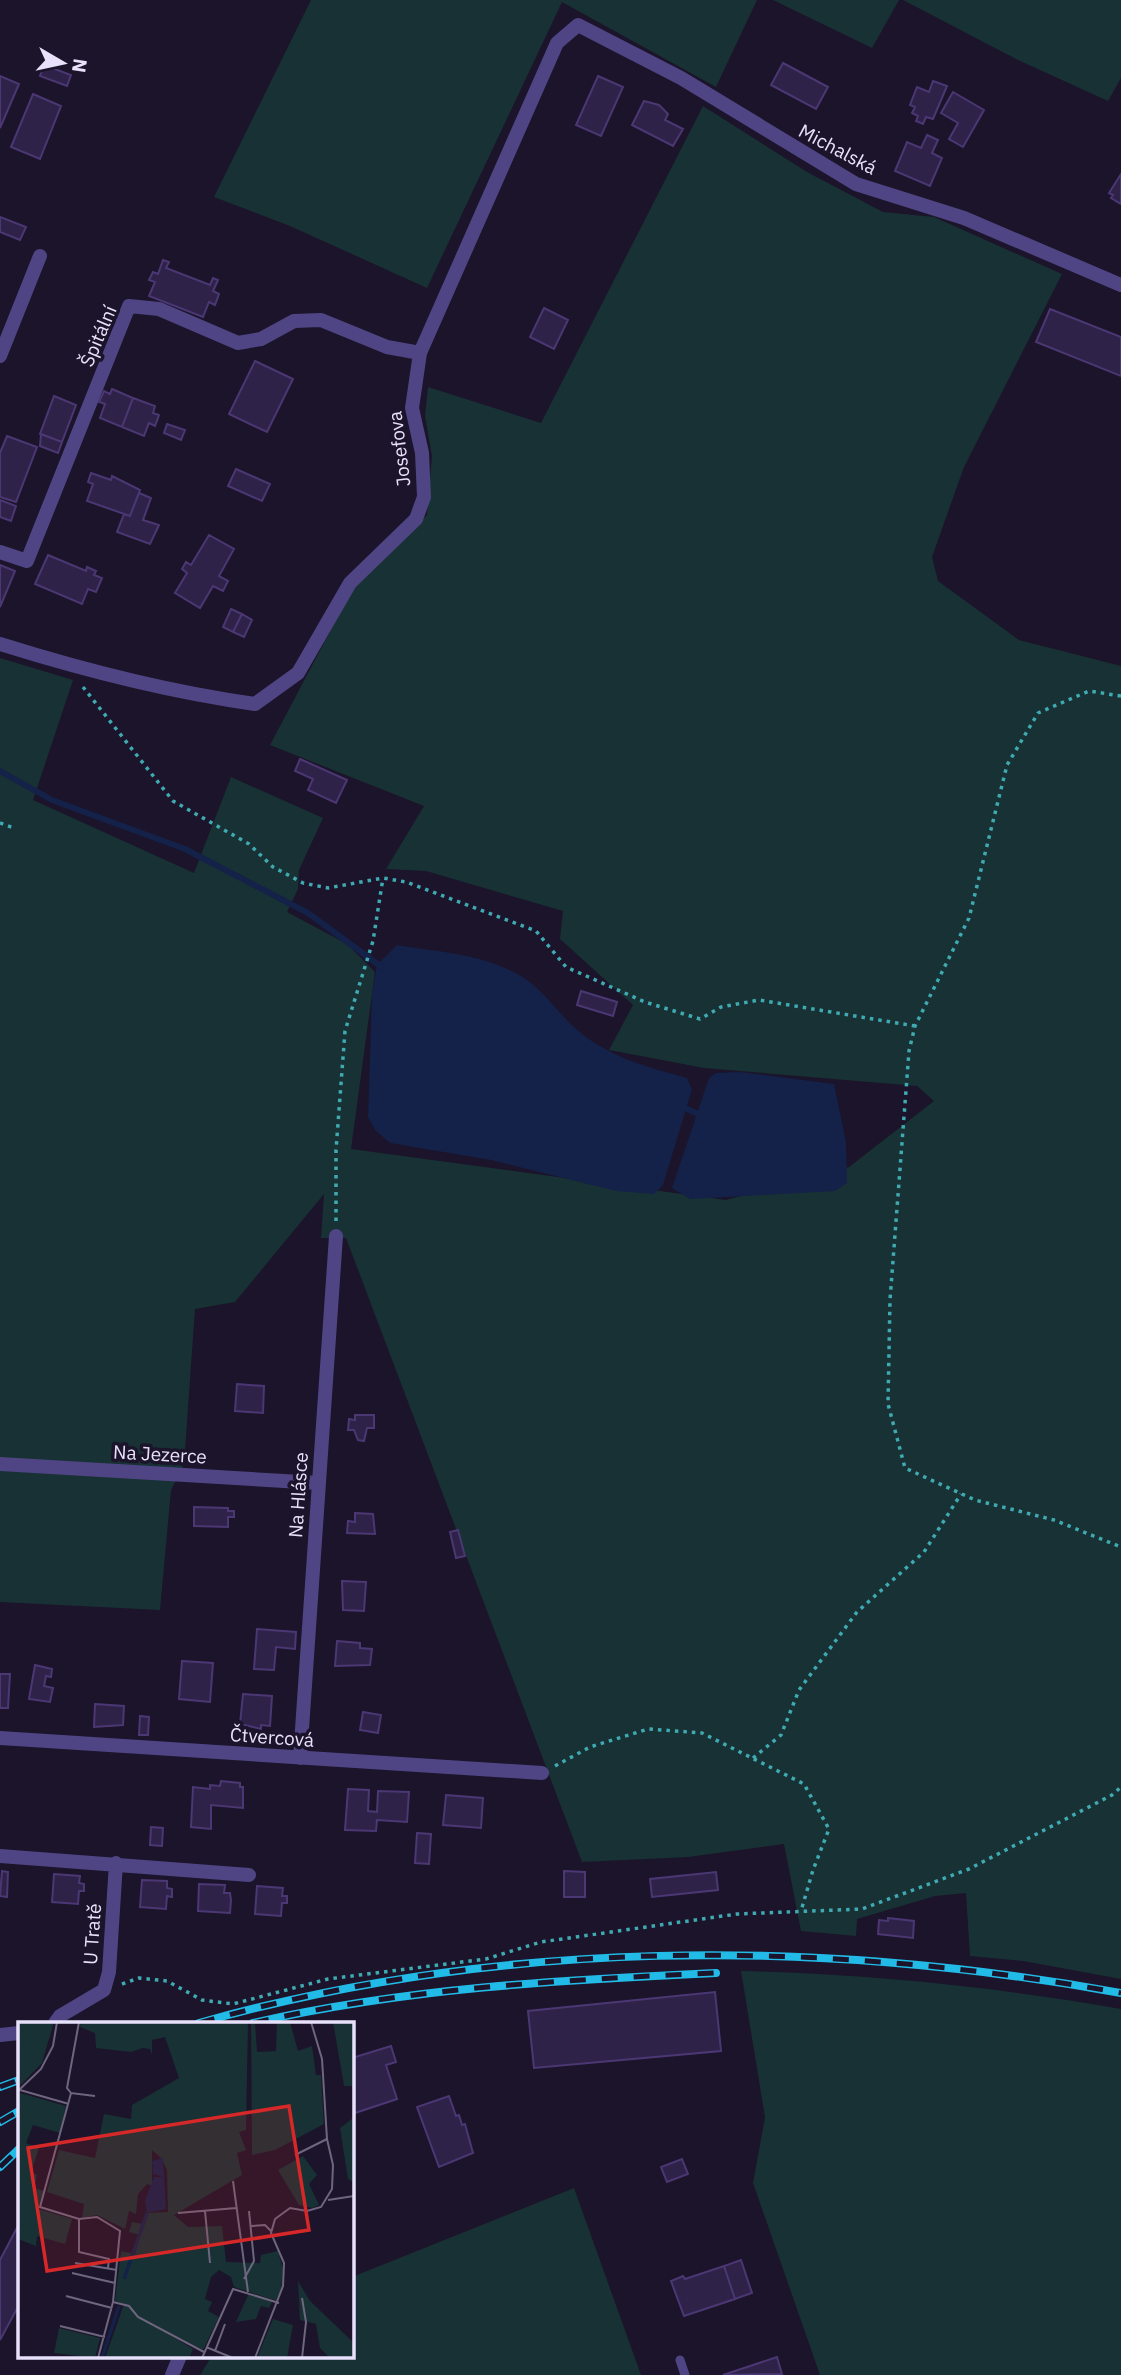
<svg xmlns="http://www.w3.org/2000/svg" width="1121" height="2375" font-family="'IBM Plex Sans',sans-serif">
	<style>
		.green { fill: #183134 }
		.water { fill: #142149 }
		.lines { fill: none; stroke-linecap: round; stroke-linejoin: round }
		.stream { stroke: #142149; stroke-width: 6 }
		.building { fill: #2f2249; stroke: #4b3773; stroke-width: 2 }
		.path { stroke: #3faab2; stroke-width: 3.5; stroke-dasharray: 3.5 5; stroke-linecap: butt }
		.service { stroke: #4f4584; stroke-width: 9 }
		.minor { stroke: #4f4584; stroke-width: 14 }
		.rail-casing { stroke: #22bae7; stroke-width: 8 }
		.rail { stroke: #1b142a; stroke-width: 5; stroke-dasharray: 16; stroke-linecap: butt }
		.labels { text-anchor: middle; stroke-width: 7; stroke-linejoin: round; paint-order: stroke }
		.street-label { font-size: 19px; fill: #e7e1fc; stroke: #1b142a }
		.inset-river { fill: none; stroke: #142149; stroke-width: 3.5 }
		.inset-road { fill: none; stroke: #6d667e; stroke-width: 2 }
		.view { fill: #d62828; fill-opacity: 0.15; stroke: #d62828; stroke-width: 3.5 }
		.inset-edge { fill: none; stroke: #e7e1fc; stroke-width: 3.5 }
	</style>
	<rect width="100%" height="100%" fill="#1b142a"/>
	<path class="green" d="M311 0H757L716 87 562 2 427 288 290 226 214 197Z
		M773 0H899L872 48Z
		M903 0H1121V78L1108 101 1018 60Z
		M703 106 807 172 883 212 934 217 1062 274 964 467 932 557 938 581 1019 640 1121 666V1979L1023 1961 970 1956 966 1893 935 1896 857 1919 856 1936 801 1931 784 1844 688 1857 582 1862 346 1238H321L324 1194 235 1302 195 1309 184 1464 171 1490 160 1610 0 1602V658L73 680 33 800 194 873 231 777 323 818 299 870 298 889 287 912 347 944 375 972 351 1149 726 1200 849 1167 934 1101 917 1086 704 1068 609 1050 633 1005 560 939 563 911 426 871 386 869 424 806 270 745 352 590 427 515 432 456 425 416 428 387 541 423Z
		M741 1971C869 1974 995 1987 1121 2009V2375H820L753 2183 765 2117Z
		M574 2188 641 2375H200L212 2356H352V2277Z"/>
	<path class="water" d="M397 945C439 952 484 954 521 976 544 990 556 1011 575 1028 606 1056 647 1067 687 1078L692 1089 663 1185 654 1194 616 1191 491 1160 390 1143 375 1130 368 1117 372 994 377 965Z
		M740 1072 834 1084 846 1142 847 1183 835 1191 690 1199 672 1188 709 1078 716 1073Z"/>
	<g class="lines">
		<path class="stream" d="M0 771 52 800 185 849 308 913 383 968
			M679 1105 696 1113"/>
	</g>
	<path class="building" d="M783 63 828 87 816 109 771 85Z
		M44 65 71 75 67 86 40 76Z
		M0 76 19 84 0 128Z
		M598 76 623 87 601 136 576 125Z
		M933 81 947 86 933 119 926 117 923 124 916 121 918 116 912 113 915 107 910 105 917 87 929 92Z
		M953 92 984 110 963 147 949 139 958 123 941 113Z
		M33 94 61 106 40 159 11 147Z
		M644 101 659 105 668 114 665 120 683 129 673 146 632 125Z
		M927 135 938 140 932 153 942 158 930 186 895 171 907 142 921 148Z
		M1121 174V204L1111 198 1113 195 1109 193Z
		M0 217 26 227 20 240 0 232Z
		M163 260 169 262 166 268 210 285 213 278 218 280 213 291 219 294 215 305 209 302 203 317 149 296 155 282 149 280 153 272 158 274Z
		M544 308 568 320 554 349 530 337Z
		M1050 309 1121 337V376L1036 342Z
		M255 361 293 379 267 432 229 414Z
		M112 389 133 398 122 427 100 418 105 404 99 402 104 391 110 394Z
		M54 396 76 405 62 442 40 434Z
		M133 398 155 406 153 413 159 415 155 426 149 423 144 436 122 427Z
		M167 424 185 430 181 440 164 433Z
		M41 434 62 442 58 453 40 446Z
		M7 436 37 447 16 502 0 497V453Z
		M236 469 270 484 262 501 228 486Z
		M91 473 111 480 112 476 140 490 130 516 87 501 93 484 88 482Z
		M139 493 151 498 143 520 159 525 150 544 117 532 124 514 130 516Z
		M0 500 16 506 11 521 0 517Z
		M209 535 234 549 219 576 228 581 223 591 213 586 200 608 175 593 187 573 182 569 186 562 191 565Z
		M48 555 86 571 87 567 96 571 94 575 102 578 96 592 88 589 82 604 35 584Z
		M0 565 15 571 0 607Z
		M231 609 242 614 233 632 223 627Z
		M242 614 252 620 244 637 233 632Z
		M300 759 347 780 336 803 308 790 313 779 295 771Z
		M581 991 617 1002 613 1016 577 1005Z
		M237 1384 264 1386 263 1413 235 1411Z
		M355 1415H374V1428H367L364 1441 358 1440 354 1430H348L349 1419 355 1420Z
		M194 1507 228 1508V1511H234V1517H228V1527L194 1526Z
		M355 1513 373 1514 375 1534 347 1533 348 1521 355 1522Z
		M458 1530 465 1556 456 1558 450 1532Z
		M342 1581 366 1582 364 1611 343 1610Z
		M257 1629 296 1632 295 1649 276 1647 274 1670 254 1669Z
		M337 1641 360 1643V1648L372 1649 370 1665 335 1666Z
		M182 1661 213 1663 210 1702 179 1699Z
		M35 1665 52 1669 51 1677 46 1676 44 1686 53 1688 50 1702 29 1699Z
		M0 1674H10L8 1708H0Z
		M243 1694 272 1696 270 1726 261 1725V1729L240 1724Z
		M95 1704 124 1706 123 1725 94 1727Z
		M363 1712 381 1715 378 1733 360 1730Z
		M140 1716 149 1717 148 1735H139Z
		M221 1781 240 1783V1787H243V1808L211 1805V1829L191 1827 193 1787 210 1789V1785L220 1786Z
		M348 1789 369 1790 368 1811 377 1812 378 1791 409 1792 407 1822 377 1820 376 1831 345 1830Z
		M446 1795 483 1798 481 1828 443 1825Z
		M151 1827 163 1828 162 1846 150 1845Z
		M417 1833 431 1834 429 1864 415 1863Z
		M2 1871 8 1872 7 1897 0 1896Z
		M564 1871 585 1872V1897H564Z
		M716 1872 718 1890 652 1897 650 1879Z
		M54 1874 80 1876 79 1883 84 1884V1891H79L78 1904 52 1902Z
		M142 1880 167 1881V1888L172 1889V1897L167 1896 166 1909 140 1907Z
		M199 1884 225 1885 224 1893H230L231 1900 230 1913 198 1911Z
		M257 1886 283 1888 282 1896H287V1903H282L281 1916 255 1914Z
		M888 1918 914 1921 913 1938 878 1934 879 1920 888 1921Z
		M715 1992 721 2051 534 2068 528 2011Z
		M391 2046 396 2062 386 2065 397 2099 352 2114V2058Z
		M449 2096 456 2116 459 2115 462 2125 465 2124 473 2153 439 2167 417 2107Z
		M682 2159 688 2174 667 2182 661 2167Z
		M19 2224V2305L0 2340V2260Z
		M741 2260 752 2293 735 2299 724 2266Z
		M724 2266 735 2299 684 2316 671 2281 683 2276 685 2279Z
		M777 2357 782 2374 723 2375Z"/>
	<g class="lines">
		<path class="path" d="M83 687 173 801 249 844 273 867 303 883 328 888 383 878 406 882 536 931 566 967 645 1002 700 1019 721 1007 759 1000 915 1026
			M1121 696 1089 691 1038 713 1007 765 969 918 915 1026 909 1051 890 1300 888 1404 905 1468 975 1500 1054 1520 1121 1547
			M0 823 14 828
			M336 1221V1150L345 1031 373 941 383 878
			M753 1758 781 1735 799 1690 857 1612 924 1552 961 1494
			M555 1766 590 1747 648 1729 702 1733 804 1784 829 1829 813 1870 801 1911
			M122 1984 139 1978 167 1981 202 2000 233 2004 328 1979 486 1959 541 1942 737 1914 862 1909 969 1869 1112 1795 1121 1787"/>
		<path class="service" d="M680 2360 685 2375"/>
		<path class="minor" d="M0 356 40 256
			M0 552 27 561 129 306 159 309 238 343 261 339 294 321 321 320 387 347 420 353
			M0 644C83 670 168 692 255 704L298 673 350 583 416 519 424 497 422 453 412 408 420 353 557 43 578 25 681 78 856 184 964 218 1121 285
			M0 1464 318 1483
			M0 1738 542 1773
			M300 1758 336 1236
			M0 1856 249 1875
			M55 2023 60 2016 104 1990 109 1972 116 1863
			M0 2035 19 2033
			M172 2375 180 2356"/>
		<g class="rail-casing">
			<path id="rail" d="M199 2023C497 1939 817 1938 1121 1993
				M253 2023C406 1988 559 1980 716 1973
				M0 2087 19 2080
				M0 2122 19 2111
				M0 2167 19 2149"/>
		</g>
		<use href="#rail" class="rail"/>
	</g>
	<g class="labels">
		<g class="street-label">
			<text transform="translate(838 149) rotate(28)" y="7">Michalská</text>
			<text transform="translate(98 336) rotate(-67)" y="7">Špitální</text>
			<text transform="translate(399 449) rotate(-97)" y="7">Josefova</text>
			<text transform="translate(160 1454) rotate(3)" y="7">Na Jezerce</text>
			<text transform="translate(298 1495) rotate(-86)" y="7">Na Hlásce</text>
			<text transform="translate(272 1737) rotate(4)" y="7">Čtvercová</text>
			<text transform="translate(92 1934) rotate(-86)" y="7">U Tratě</text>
		</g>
	</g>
	<g transform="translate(18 2022)">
		<rect width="336" height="336" fill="#1b142a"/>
		<path d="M0 0H36L24 41 0 66ZM63 0H230L228 108 221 110 228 128 219 131 224 153 156 193 170 205 204 204 208 240 242 241 243 233 260 229 265 247 263 268 258 278 253 277 216 265 213 255 201 248 193 255 187 277 194 280 190 289 201 295 185 328 126 297 175 327 171 336H87L106 282 97 279 103 229 117 232 122 213 111 210 114 200 125 202 130 191 150 190 149 148 143 136 134 128V164L129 162 120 172 118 192 111 189 107 207 79 193 64 196 66 182 29 170 41 128 77 136 86 92 113 97 114 83 161 56 147 15 134 18V33L132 27 125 26 113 30 78 26 77 11 62 5ZM233 0H237L239 30 258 29 259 0H272L280 29 294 24 298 53H303L306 102 257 128 234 133ZM315 0H336V64H326ZM2 71 48 84 42 111 15 103 8 121 21 126 13 150 19 153 16 166 26 169 20 187 54 197 47 222 19 214 18 224 0 217ZM336 83V160L330 157 322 106 335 96ZM285 134 299 153 291 162 301 183 294 186 281 183 260 148ZM280 259 292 279 336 321V336H312L302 326 298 302 282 298ZM231 271 254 280 251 286 243 284 238 297 218 300ZM255 297 275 303 269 336H239ZM41 306 82 316 77 336 36 331Z" fill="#183134"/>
		<path d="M145 136 148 187 129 191 127 178 136 155H145L135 152 134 139Z" fill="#142149"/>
		<path class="inset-river" d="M106 257 129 191M84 336 101 284"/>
		<path class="inset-road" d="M2 68 51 82M0 69 23 47 35 24 39 0M53 71 49 66 61 0M77 74 53 71 22 185 61 197 79 195 102 209 95 280 80 336M277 133 309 117M215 159 230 270M310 178 336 174M187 189 192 241M160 191 218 186M61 197V230L91 237 90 246M233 204 247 203 253 209M57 241 99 248M54 251 97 261M226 257 236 239 231 189M48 274 94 286M95 280 111 284 120 295 186 330M42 304 87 315M188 325 215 336M197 329 207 302M184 336 215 267 261 281M237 336 265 264 266 241 253 211 257 197 272 186 289 189 303 185 314 167 315 143 309 117 304 37 293 0M284 336 288 300 284 276"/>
		<path class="view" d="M271 84 291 208 29 249 10 126Z"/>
		<rect width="336" height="336" class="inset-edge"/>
	</g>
	<g transform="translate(63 63) rotate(99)" stroke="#1b142a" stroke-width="5" paint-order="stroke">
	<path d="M0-5L12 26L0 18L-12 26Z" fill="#e7e1fc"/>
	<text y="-10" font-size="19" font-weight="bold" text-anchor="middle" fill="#e7e1fc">N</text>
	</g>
</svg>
